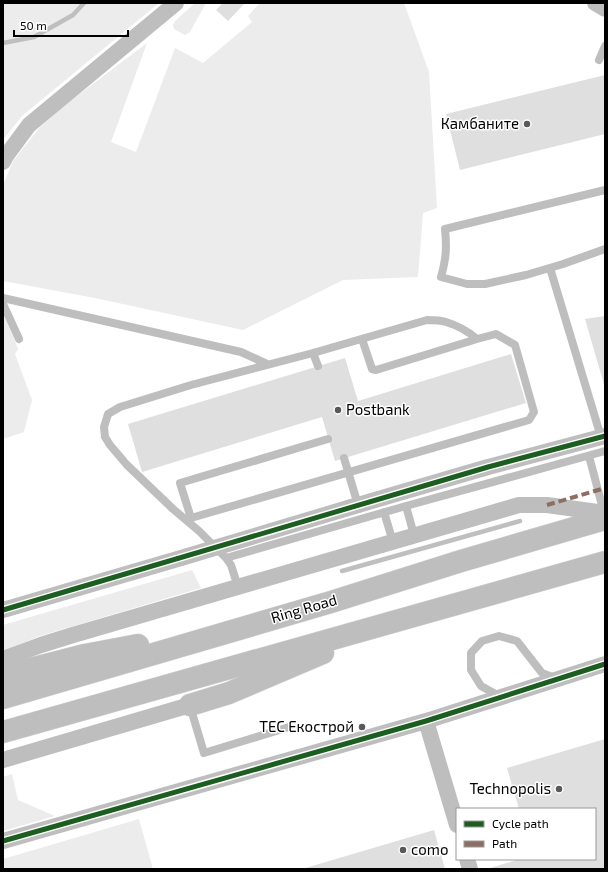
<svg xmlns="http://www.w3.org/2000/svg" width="608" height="872" font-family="'Exo 2',sans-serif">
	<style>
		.green { fill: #ececec }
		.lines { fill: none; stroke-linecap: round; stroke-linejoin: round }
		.stream { stroke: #bfbfbf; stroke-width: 4.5 }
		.building { fill: #dfdfdf }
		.highway-casing { stroke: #dbdbdb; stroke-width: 23 }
		.lane { stroke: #bebebe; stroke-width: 8 }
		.street { stroke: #bebebe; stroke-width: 16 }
		.highway { stroke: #bebebe; stroke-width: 22 }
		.street-bridge { stroke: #bebebe; stroke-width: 16 }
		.quiet { stroke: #8d6e63; stroke-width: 4; stroke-dasharray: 8 4; stroke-linecap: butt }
		.cycleway-casing { stroke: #fff; stroke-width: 8 }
		.cycleway { stroke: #1b5e20; stroke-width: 5 }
		.poi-dot { fill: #595959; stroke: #fff; stroke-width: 1.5 }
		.labels { text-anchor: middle; stroke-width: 3; stroke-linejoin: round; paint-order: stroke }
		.poi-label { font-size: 15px; fill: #000; stroke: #fff; text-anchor: end }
		.street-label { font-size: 15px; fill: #000; stroke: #fff }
	</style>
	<rect width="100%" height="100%" fill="#fff"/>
	<path class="green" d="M3 3H159L22 116 3 140Z
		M195 3H206L190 32 185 35 174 29 173 25 175 21Z
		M260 3H404L429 72 437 208 423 213 418 277 343 280 243 330 95 298 3 281V185L13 161 40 127 65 105 147 43 111 142 136 152 175 48 203 63 252 22 248 16Z
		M3 315 15 341 18 349 15 354 32 400 24 432 3 439Z
		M192 570 201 588 40 636 3 651V625Z
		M12 774 18 800 55 816 3 831V777Z
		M139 819 153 869H3V859Z"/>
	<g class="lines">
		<path class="stream" d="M3 43 34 37 73 15 84 3
			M342 571 520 521"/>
	</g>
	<path class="building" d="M223 3H245L228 21 216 10Z
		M605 75V134L460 170 446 114Z
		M605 316V388L585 319Z
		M511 354 526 403 335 461 322 417 142 472 128 424 345 358 358 401Z
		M605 739V869H487L520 859H595V809H519L507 768Z
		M434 830 445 869H302Z"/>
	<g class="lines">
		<g class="highway-casing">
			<path id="highway" d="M3 676 85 655 138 645
				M3 698 331 602 461 561 605 519
				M190 705 229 693 323 653
				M3 732 605 562"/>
		</g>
		<path class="lane" d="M599 60 605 46
			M605 190 445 229C447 248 446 259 441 277L467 284H485L526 275 563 264 605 249
			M550 268 601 437
			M3 298 241 352 267 364
			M3 304 19 339
			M362 339 372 369 376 370 477 339
			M313 353 318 366
			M589 456 604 513
			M344 458 358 505
			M406 506 414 535
			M384 512 393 542
			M226 558 406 506 605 451
			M238 587 231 565 226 558 199 531 173 509 127 465 110 445 105 437 104 427 108 414 120 407 191 385 313 353 427 320C434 320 440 320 446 322 456 325 469 332 477 339L496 334 515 345 534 412 529 420 191 518 180 483 328 439
			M499 696 481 686 471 670V653L482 641 499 636 517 641 542 673 555 678
			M190 706 204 753 289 727"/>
		<path class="street" d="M595 3 605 9
			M3 162 6 156 29 125 176 3
			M358 505 488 467 605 436
			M3 610 181 558
			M3 659 41 645 73 635 519 505H547L605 513
			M426 721 457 825
			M3 760 190 705
			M3 841 426 721 605 664
			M467 859 470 869"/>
		<use href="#highway" class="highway"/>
		<path class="street-bridge" d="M181 558 358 505"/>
		<path class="quiet" d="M547 505 605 488"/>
		<g class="cycleway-casing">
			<path id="cycleway" d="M3 610 488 467 605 436
				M3 841 426 721 605 664"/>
		</g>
		<use href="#cycleway" class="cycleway"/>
	</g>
	<g class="poi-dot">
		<circle cx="527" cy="124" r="4"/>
		<circle cx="338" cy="410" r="4"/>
		<circle cx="362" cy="727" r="4"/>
		<circle cx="559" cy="789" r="4"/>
		<circle cx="403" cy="850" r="4"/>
	</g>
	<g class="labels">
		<g class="poi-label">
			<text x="519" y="129">Камбаните</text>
			<text x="346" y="415" text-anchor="start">Postbank</text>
			<text x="354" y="732">ТЕС Екострой</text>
			<text x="551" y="794">Technopolis</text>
			<text x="411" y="855" text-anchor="start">como</text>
		</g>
		<g class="street-label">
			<text transform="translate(304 609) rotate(-16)" y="5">Ring Road</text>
		</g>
	</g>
	<rect width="608" height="872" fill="none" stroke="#000000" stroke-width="8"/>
	<rect x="456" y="808" width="140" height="52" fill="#ffffff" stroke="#999999"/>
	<rect x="464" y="821" width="20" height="6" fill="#1b5e20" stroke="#999999"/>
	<text x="492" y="828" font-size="12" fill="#000000">Cycle path</text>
	<rect x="464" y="841" width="20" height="6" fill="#8d6e63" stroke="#999999"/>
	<text x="492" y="848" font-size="12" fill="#000000">Path</text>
	<path d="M14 30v6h114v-6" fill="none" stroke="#000000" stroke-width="2"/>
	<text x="20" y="30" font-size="12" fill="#000000" stroke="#ffffff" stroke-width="3" paint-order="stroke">50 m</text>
</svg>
